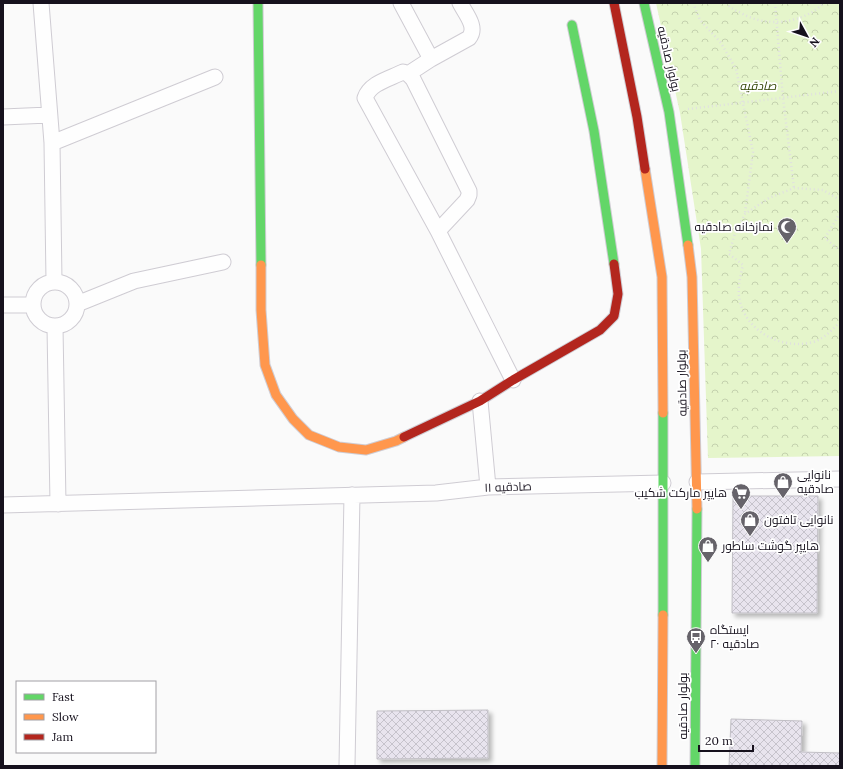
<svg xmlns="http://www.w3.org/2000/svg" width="843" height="769" font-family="Lora,Cairo,serif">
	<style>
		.park { fill: url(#park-crowns) }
		.building { fill: url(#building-cross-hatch); stroke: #c1bfc5; filter: url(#shadow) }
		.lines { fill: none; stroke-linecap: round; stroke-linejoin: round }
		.street-casing { stroke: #cfccd3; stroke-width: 17 }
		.fast-casing { stroke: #cfccd3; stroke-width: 11 }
		.slow-casing { stroke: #cfccd3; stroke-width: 11 }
		.jam-casing { stroke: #cfccd3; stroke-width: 11 }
		.path { stroke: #e0e0e0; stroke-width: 2.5; stroke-dasharray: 1 3; stroke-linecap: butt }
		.street { stroke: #fefefe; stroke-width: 15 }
		.fast { stroke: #63d668; stroke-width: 9 }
		.slow { stroke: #ff974d; stroke-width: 9 }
		.jam { stroke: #b3261e; stroke-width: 9 }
		.labels { text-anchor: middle; stroke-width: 3.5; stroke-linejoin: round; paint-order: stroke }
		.street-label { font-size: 12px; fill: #16111d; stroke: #fff }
		.park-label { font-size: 12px; font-style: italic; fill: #304300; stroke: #fff }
		.poi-label { font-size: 12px; fill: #16111d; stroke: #fff; text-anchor: start }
	</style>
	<defs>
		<pattern id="park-crowns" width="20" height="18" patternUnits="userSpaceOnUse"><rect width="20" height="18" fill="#e5f5cb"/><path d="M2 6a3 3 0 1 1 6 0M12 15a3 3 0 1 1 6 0" fill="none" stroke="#c4d1ae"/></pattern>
		<pattern id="building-cross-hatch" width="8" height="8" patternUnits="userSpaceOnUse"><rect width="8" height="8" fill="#e8e4ee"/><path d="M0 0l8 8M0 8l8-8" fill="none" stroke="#c6c3cc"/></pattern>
		<filter id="shadow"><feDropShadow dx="3.5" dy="3.5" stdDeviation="2" flood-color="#0004"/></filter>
	</defs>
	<rect width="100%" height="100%" fill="#fafafa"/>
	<path class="park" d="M656 3H840V456L708 458 701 249 680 113Z"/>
	<path class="building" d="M733 496H818L817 613H732Z
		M488 710V758L377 759V711Z
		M731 719 802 721 801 752 840 753V766H729Z"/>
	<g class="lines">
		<g class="street-casing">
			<path id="street" d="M41 3 52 143 54 281
				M401 3 431 59
				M408 74 431 59 469 38C478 27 465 13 460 3
				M3 117 49 115
				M52 143 215 77
				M438 231 467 200 469 195V191L413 79 408 74 403 72C389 79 370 83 365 98L438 231 513 380
				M33 304a22 22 0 1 1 44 0a22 22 0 1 1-44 0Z
				M77 304 134 281 223 262
				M3 305H32
				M55 327 58 504
				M480 401 488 487
				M697 482 840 479
				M3 505 436 493 488 487 663 483
				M347 766 352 495"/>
		</g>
		<g class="fast-casing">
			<path id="fast" d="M258 3 261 265
				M644 3 669 112 688 245
				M572 25 594 131 614 264
				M663 615V413
				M695 766 697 509"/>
		</g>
		<g class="slow-casing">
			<path id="slow" d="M645 169 662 277 663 413
				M688 245 692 277 697 509
				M261 265V310L265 365 276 395 293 419 309 435 339 447 366 450 396 441 404 437
				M662 766 663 615"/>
		</g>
		<g class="jam-casing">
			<path id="jam" d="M614 3 637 117 645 169
				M404 437 480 401 513 380 600 330 614 316 618 294 614 264"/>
		</g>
		<path class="path" d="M693 3 700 20 721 43 736 69 753 152 745 213
			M726 3C730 8 735 10 741 13 767 28 802 24 824 3
			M775 3 783 98 794 188
			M688 109 840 91
			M840 200 823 190 794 188 769 198 745 214 735 233 729 254 743 265C740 278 737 289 740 302 748 333 783 350 813 342 824 339 832 330 840 322
			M840 213 825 238 840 251"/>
		<use href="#street" class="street"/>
		<use href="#fast" class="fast"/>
		<use href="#slow" class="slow"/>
		<use href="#jam" class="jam"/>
	</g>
	<defs>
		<g id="mosque-pin" transform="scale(1)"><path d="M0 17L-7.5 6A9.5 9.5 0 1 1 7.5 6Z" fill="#66636a" stroke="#fff"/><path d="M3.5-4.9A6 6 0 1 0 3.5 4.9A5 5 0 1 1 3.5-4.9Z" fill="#fff"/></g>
		<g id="shop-pin" transform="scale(1)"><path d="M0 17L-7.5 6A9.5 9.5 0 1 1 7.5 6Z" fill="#66636a" stroke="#fff"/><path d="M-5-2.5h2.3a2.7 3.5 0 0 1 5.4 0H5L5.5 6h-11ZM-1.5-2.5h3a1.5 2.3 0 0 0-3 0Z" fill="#fff"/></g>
		<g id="supermarket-pin" transform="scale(1)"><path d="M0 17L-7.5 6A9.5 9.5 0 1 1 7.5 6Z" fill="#66636a" stroke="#fff"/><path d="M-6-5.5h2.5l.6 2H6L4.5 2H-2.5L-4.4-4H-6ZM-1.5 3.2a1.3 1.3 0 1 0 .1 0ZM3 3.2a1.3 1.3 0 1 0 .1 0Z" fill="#fff"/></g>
		<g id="bus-pin" transform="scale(1)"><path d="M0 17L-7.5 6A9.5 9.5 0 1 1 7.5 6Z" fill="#66636a" stroke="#fff"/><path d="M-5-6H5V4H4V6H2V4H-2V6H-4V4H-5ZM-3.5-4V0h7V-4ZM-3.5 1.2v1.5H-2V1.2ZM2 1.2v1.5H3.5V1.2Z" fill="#fff"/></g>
	</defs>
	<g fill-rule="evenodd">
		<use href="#mosque-pin" x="787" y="227"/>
		<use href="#shop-pin" x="783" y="482"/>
		<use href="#supermarket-pin" x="741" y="493"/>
		<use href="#shop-pin" x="750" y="520"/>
		<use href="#shop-pin" x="708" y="546"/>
		<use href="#bus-pin" x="696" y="637"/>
	</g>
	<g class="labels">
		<g class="street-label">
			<text transform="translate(669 59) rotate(77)" y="4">بولوار صادقیه</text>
			<text transform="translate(682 383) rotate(-91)" y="4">بولوار صادقیه</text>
			<text transform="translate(508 487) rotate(-2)" y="4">صادقیه ۱۱</text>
			<text transform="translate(683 706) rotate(-90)" y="4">بولوار صادقیه</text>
		</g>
		<g class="park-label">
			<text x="758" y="90">صادقیه</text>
		</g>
		<g class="poi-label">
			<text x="773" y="231" text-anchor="end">نمازخانه صادقیه</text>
			<text x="797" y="479">نانوایی<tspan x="797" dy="14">صادقیه</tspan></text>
			<text x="727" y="497" text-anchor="end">هایپر مارکت شکیب</text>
			<text x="764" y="524">نانوایی تافتون</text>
			<text x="722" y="550">هایپر گوشت ساطور</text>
			<text x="710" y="634">ایستگاه<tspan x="710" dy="14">صادقیه ۲۰</tspan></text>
		</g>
	</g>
	<rect width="843" height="769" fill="none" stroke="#16111d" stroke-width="8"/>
	<rect x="16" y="681" width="140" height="72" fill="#ffffff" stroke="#a2a0a5"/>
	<rect x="24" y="694" width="20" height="6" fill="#63d668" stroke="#a2a0a5"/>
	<text x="52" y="701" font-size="12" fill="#16111d">Fast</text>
	<rect x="24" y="714" width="20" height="6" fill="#ff974d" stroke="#a2a0a5"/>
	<text x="52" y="721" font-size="12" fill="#16111d">Slow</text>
	<rect x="24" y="734" width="20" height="6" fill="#b3261e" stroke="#a2a0a5"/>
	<text x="52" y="741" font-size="12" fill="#16111d">Jam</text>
	<g transform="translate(807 36) rotate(130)" stroke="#ffffff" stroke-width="3" paint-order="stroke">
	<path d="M0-3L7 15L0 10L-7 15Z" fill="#16111d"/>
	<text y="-6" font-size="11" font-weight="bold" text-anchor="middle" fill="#16111d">N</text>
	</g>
	<path d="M699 745v6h54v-6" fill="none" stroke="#16111d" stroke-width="2"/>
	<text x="705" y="745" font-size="12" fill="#16111d" stroke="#ffffff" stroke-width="3" paint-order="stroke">20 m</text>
</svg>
